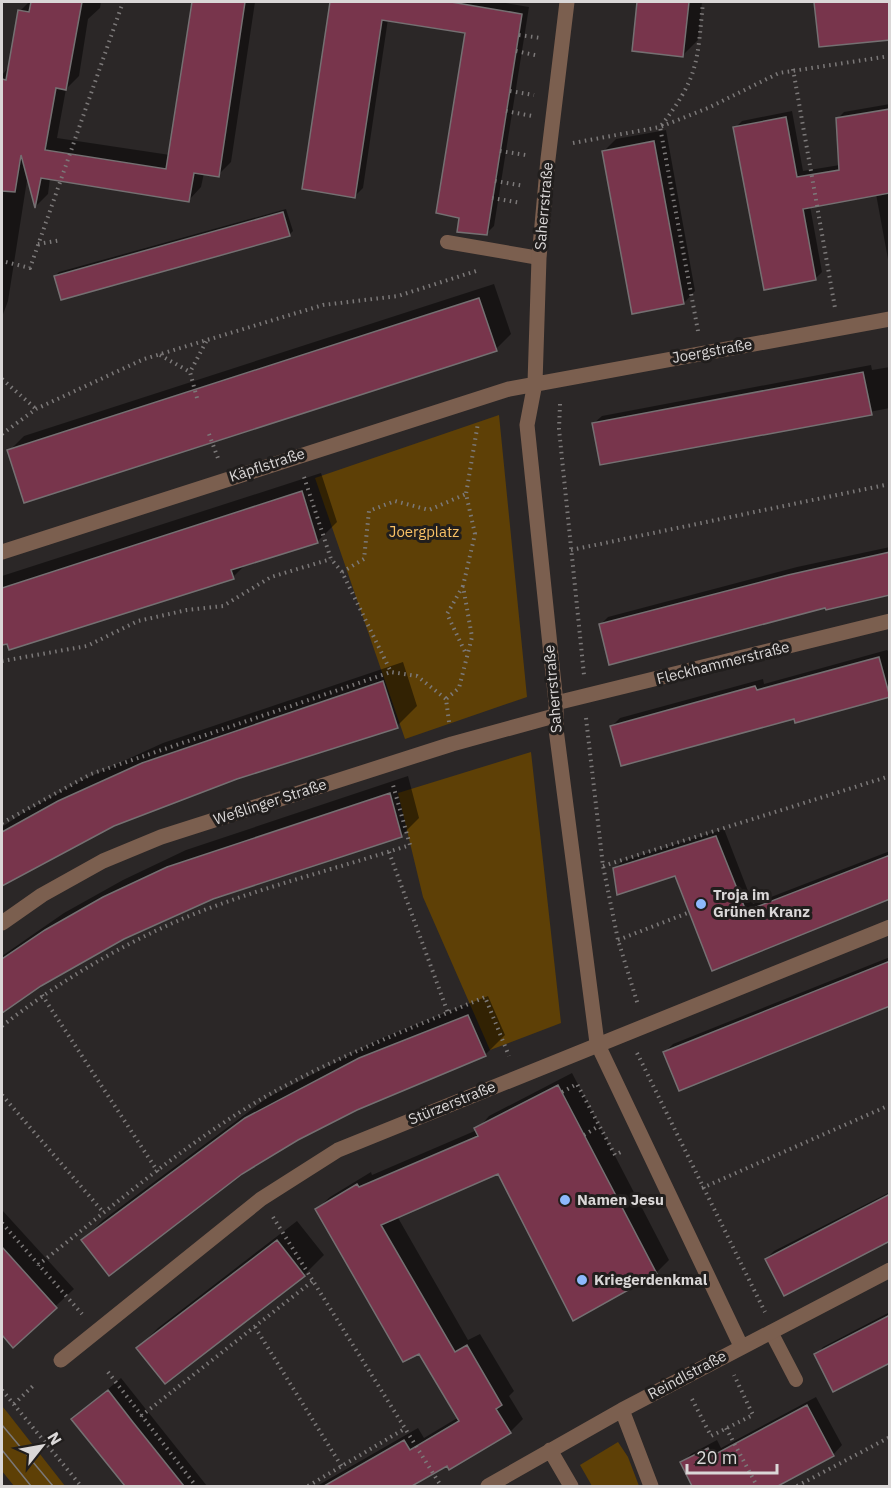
<svg xmlns="http://www.w3.org/2000/svg" width="891" height="1488" font-family="'IBM Plex Sans',sans-serif">
	<style>
		.green { fill: #5e4006 }
		.shadow { fill: #0007 }
		.building { fill: #78354c; stroke: #757072; stroke-width: 1.5 }
		.lines { fill: none; stroke-linecap: round; stroke-linejoin: round }
		.path { stroke: #7c7979; stroke-width: 4; stroke-dasharray: 1.5 4.5; stroke-linecap: butt }
		.lane { stroke: #7b5f4f; stroke-width: 14 }
		.street { stroke: #7b5f4f; stroke-width: 15 }
		.tram { stroke: #7a7777; stroke-width: 1.5 }
		.poi-dot { fill: #8db9fc; stroke: #211e1d; stroke-width: 2 }
		.labels { text-anchor: middle; stroke-width: 6; stroke-linejoin: round; paint-order: stroke }
		.street-label { font-size: 15px; fill: #dad7d7; stroke: #211e1d }
		.park-label { font-size: 15px; fill: #f9c166; stroke: #211e1d }
		.poi-label { font-size: 15px; font-weight: bold; fill: #dad7d7; stroke: #211e1d; text-anchor: start }
	</style>
	<rect width="100%" height="100%" fill="#2b2727"/>
	<path class="green" d="M499 415 527 697 405 739 315 478Z
		M531 752 561 1023 490 1050 423 897 398 793Z
		M2 1406 7 1412 65 1486H14L2 1471Z
		M618 1442 628 1457 639 1486H592L580 1465Z"/>
	<path class="shadow" d="M29 2H101L100 8 88 19 79 76 66 89 57 138 170 155 193 2H255L231 162 218 175 204 173 201 187 189 200 50 178 48 194 36 206 28 174 8 301 2 317V75L10 66 20 11Z
		M332 2H500L529 7 494 226 486 234 467 31 388 19 363 188 355 196 303 188Z
		M639 2H702L698 40 683 55 633 49Z
		M816 2H890V38L821 46Z
		M890 104V270L876 194 810 206 822 272 815 279 735 128 742 121 792 111 803 171 840 165 837 119 844 112Z
		M666 130 695 291 684 303 604 151 616 139Z
		M286 209 293 231 289 235 55 276 59 272Z
		M494 284 511 334 496 349 9 451 24 436Z
		M871 365 872 370 890 367V408L602 463 594 423 602 416Z
		M321 473 337 522 318 541 246 564 233 577 2 644V576Z
		M890 547V594L826 606 600 625 608 617 797 567Z
		M887 650 890 653V696L795 717 612 726 620 718 763 679 764 684Z
		M403 662 417 706 397 726 173 800 87 837 2 884V827L26 811 80 781 163 743Z
		M408 776 419 818 401 836 212 898 123 937 40 985 2 1013V956L64 913 123 880 186 850Z
		M724 829 753 904 890 851V898L713 969 676 875 614 869 622 861Z
		M890 957V1005L665 1052 673 1044Z
		M488 996 505 1035 485 1055 326 1122 83 1240 103 1220 267 1098 380 1039Z
		M572 1073 669 1260 656 1273 499 1172 397 1216 468 1340 480 1334 514 1391 509 1396 523 1419 510 1432 409 1486H317L418 1428 424 1438 459 1417 420 1352 316 1210 330 1197 371 1172 372 1175 477 1130 489 1116Z
		M890 1192V1240L766 1259 774 1251Z
		M2 1210 74 1289 13 1346 2 1333Z
		M297 1221 324 1255 304 1275 138 1348 158 1328Z
		M890 1312V1361L816 1355 823 1347Z
		M121 1378 207 1486H127L73 1419Z
		M816 1397 842 1445 833 1455 775 1486H694L682 1463 691 1454 717 1440 721 1448Z"/>
	<path class="building" d="M31 2H82L66 90 56 88 45 150 166 169 192 2H245L219 177 194 173 189 202 41 178 35 208 21 155 15 192 2 191V79L6 80 18 10 29 12Z
		M330 2H451L522 14 487 235 457 232 459 218 436 213 465 33 382 20 355 198 302 189Z
		M637 2H689L683 57 632 51Z
		M814 2H890V40L819 47Z
		M890 109V193L803 209 816 280 764 290 733 127 786 117 797 177 839 170 836 118Z
		M654 141 684 304 632 314 602 151Z
		M283 212 290 236 61 300 54 276Z
		M479 298 497 351 24 503 7 450Z
		M863 372 872 415 600 465 592 423Z
		M302 491 318 543 231 570 234 579 9 650 7 644 2 645V588Z
		M890 552V595L826 610 825 608 609 665 599 624 788 575Z
		M879 657 890 697 795 723 794 719 621 766 610 726 755 686 757 690Z
		M383 681 398 728 237 779 114 826 2 886V832L58 801 142 763Z
		M390 793 402 837 213 899 124 939 41 986 2 1013V959L45 930 103 897 167 867Z
		M716 836 746 911 890 855V899L712 971 675 876 617 895 613 868Z
		M890 961V1006L679 1091 663 1052Z
		M468 1015 486 1056 357 1110 298 1140 242 1174 109 1276 81 1240 245 1118 359 1058Z
		M558 1085 657 1274 573 1321 498 1174 381 1225 455 1352 467 1345 502 1405 496 1409 511 1433 449 1470 447 1466 412 1486H324L404 1440 410 1450 459 1421 419 1354 403 1362 315 1209 357 1184 359 1187 478 1136 474 1128Z
		M890 1194V1241L784 1296 765 1259Z
		M277 1240 305 1276 165 1384 136 1348Z
		M2 1247 57 1308 13 1348 2 1335Z
		M890 1315V1363L833 1392 814 1354Z
		M108 1390 132 1421 184 1486H125L71 1419Z
		M807 1405 834 1456 778 1486H692L680 1462 708 1448 712 1456Z"/>
	<g class="lines">
		<path class="path" d="M519 35 541 38
			M516 51 539 56
			M793 69 835 308
			M510 91 534 95
			M506 111 532 116
			M573 143 660 127 708 108 779 73 890 56
			M500 151 526 155
			M495 181 524 186
			M492 198 521 203
			M38 244 61 240
			M6 262 30 268 123 2
			M698 331 660 127C699 77 697 63 703 2
			M160 355 190 372
			M2 379 36 409
			M197 398 190 372 207 340
			M560 404 559 429 584 675
			M2 434 36 409 144 359 323 305 398 296 476 271
			M209 434 219 461
			M304 477 331 559 342 572 391 672 417 676 446 699
			M571 550 890 484
			M342 572 364 559 369 511 395 501 429 510 466 494
			M463 586 447 614 466 654
			M2 661 87 646 138 621 187 610 223 606 271 577 331 559
			M586 718 603 866 618 940 638 1005
			M449 722 446 699 459 688 472 637 463 586 475 534 466 494 478 423
			M2 823 91 774 391 672
			M389 852 448 1013
			M603 866 890 776
			M618 940 690 912
			M42 995 158 1172
			M2 1026C65 977 138 934 215 906 278 883 345 866 410 845L393 785
			M637 1053 765 1312
			M562 1092 577 1084 615 1155 623 1151
			M2 1095 104 1213
			M584 1135 599 1126
			M702 1188 890 1105
			M273 1217 441 1486
			M2 1223 82 1314
			M38 1265C116 1204 194 1135 281 1088 346 1053 417 1026 485 997L509 1056
			M255 1327 342 1467
			M108 1372 196 1486
			M2 1390 81 1486
			M692 1399 711 1436 753 1415 734 1375
			M14 1404 35 1384
			M141 1416 314 1280
			M726 1428 757 1486
			M308 1486 406 1428
			M797 1486 890 1437"/>
		<path class="lane" d="M447 242 539 258
			M771 1332 796 1380"/>
		<path class="street" d="M567 2 548 159 539 258 535 383 527 425 556 703V729L597 1043 741 1346
			M2 552 509 389 890 319
			M556 703 890 621
			M2 923 42 895 103 861 161 837 452 744 554 716
			M61 1360 261 1199 338 1150 890 927
			M622 1410 651 1486
			M550 1450 571 1486
			M488 1486 622 1410 890 1270"/>
		<path class="tram" d="M2 1425 53 1486
			M2 1450 31 1486"/>
	</g>
	<g class="poi-dot">
		<circle cx="701" cy="904" r="6"/>
		<circle cx="565" cy="1200" r="6"/>
		<circle cx="582" cy="1280" r="6"/>
	</g>
	<g class="labels">
		<g class="street-label">
			<text transform="translate(544 206) rotate(-85)" y="5">Saherrstraße</text>
			<text transform="translate(712 351) rotate(-10)" y="5">Joergstraße</text>
			<text transform="translate(267 465) rotate(-18)" y="5">Käpflstraße</text>
			<text transform="translate(723 663) rotate(-14)" y="5">Fleckhammerstraße</text>
			<text transform="translate(553 689) rotate(-95)" y="5">Saherrstraße</text>
			<text transform="translate(270 802) rotate(-18)" y="5">Weßlinger Straße</text>
			<text transform="translate(452 1103) rotate(-22)" y="5">Stürzerstraße</text>
			<text transform="translate(687 1375) rotate(-28)" y="5">Reindlstraße</text>
		</g>
		<g class="park-label">
			<text x="424" y="537">Joergplatz</text>
		</g>
		<g class="poi-label">
			<text x="713" y="900">Troja im<tspan x="713" dy="17">Grünen Kranz</tspan></text>
			<text x="577" y="1205">Namen Jesu</text>
			<text x="594" y="1285">Kriegerdenkmal</text>
		</g>
	</g>
	<rect width="891" height="1488" fill="none" stroke="#dad7d7" stroke-width="6"/>
	<g transform="translate(42 1446) rotate(59)" stroke="#211e1d" stroke-width="4.5" paint-order="stroke">
	<path d="M0-4.5L10 22L0 15L-10 22Z" fill="#dad7d7"/>
	<text y="-9" font-size="16" font-weight="bold" text-anchor="middle" fill="#dad7d7">N</text>
	</g>
	<path d="M687 1464v9h90v-9" fill="none" stroke="#dad7d7" stroke-width="3"/>
	<text x="696" y="1464" font-size="18" fill="#dad7d7" stroke="#211e1d" stroke-width="4.5" paint-order="stroke">20 m</text>
</svg>
